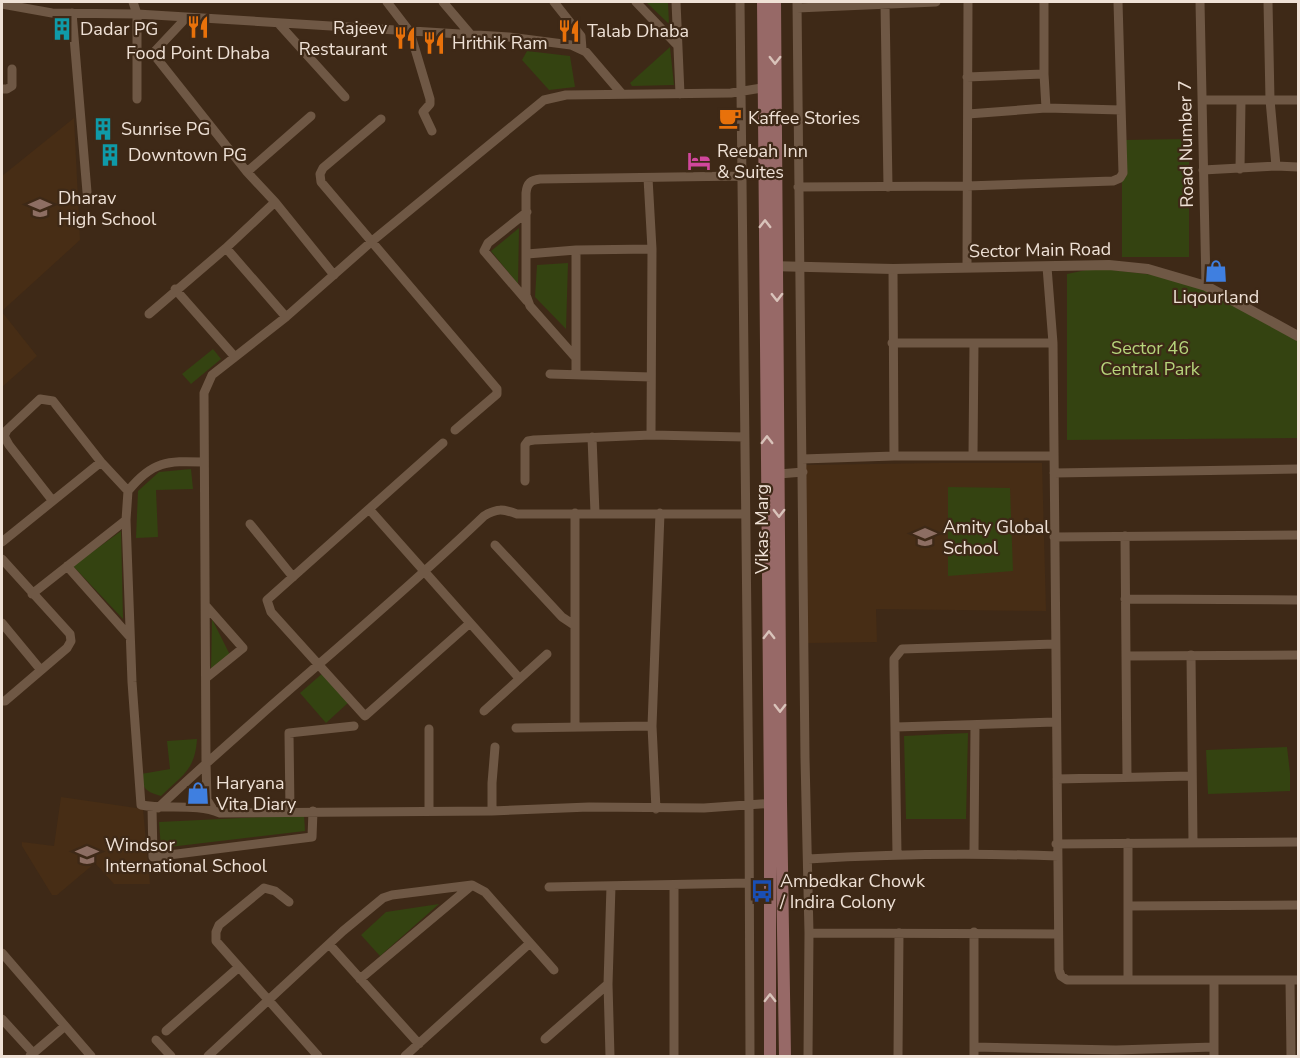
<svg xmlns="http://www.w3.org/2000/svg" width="1300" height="1058" font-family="'Nunito Sans',sans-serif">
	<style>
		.built { fill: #472d15 }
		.green { fill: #344311 }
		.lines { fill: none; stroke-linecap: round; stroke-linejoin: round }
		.minor { stroke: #6f5845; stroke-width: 9 }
		.tertiary { stroke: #6f5845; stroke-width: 10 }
		.secondary { stroke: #976967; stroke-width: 12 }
		.oneway { stroke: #d9c3ba }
		.labels { text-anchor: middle; stroke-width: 4.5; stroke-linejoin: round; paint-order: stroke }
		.poi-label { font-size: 18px; fill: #efe1d6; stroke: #3e2917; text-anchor: start }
		.street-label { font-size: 18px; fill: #efe1d6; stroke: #3e2917 }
		.park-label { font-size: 18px; fill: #b6d47b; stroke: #3e2917 }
	</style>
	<rect width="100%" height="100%" fill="#3e2917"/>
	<path class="built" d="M74 118 80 240 2 311V176Z
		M2 312 37 356 2 387Z
		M939 463H1042L1046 611 876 609 877 642 808 643 806 465Z
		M61 797 143 809 150 884H114L95 863 57 895H52L22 846V842L54 846Z"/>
	<path class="green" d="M646 2H668L669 24Z
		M670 47 674 85 632 86 630 83Z
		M527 51 570 56 575 87 549 90 522 60Z
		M1189 139V257H1122V140Z
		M519 228 518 284 491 251Z
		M568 263 566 329 535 297 537 265Z
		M1096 268 1171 277 1205 290 1298 341V438L1067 440V274Z
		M213 349 221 359 191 384 182 374Z
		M191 469 193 489 156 490 158 537 136 538 138 491 159 472Z
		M948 487 1010 488 1013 571 948 576Z
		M121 531 123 619 73 566Z
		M212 619 230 655 211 671Z
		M324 672 350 701 326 723 300 693Z
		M968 733 966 819H906L904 736Z
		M197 739C195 771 182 775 161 796 147 792 142 789 141 774L170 769 167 741Z
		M1287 747 1290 773V791L1208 794 1206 750Z
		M304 815 305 831 161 848 159 822Z
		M439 904 380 956 361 935 386 912Z"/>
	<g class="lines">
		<path class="minor" d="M133 2 137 14V99
			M387 2 410 32 430 99V104L423 112 432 131
			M443 2 471 35
			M554 2 581 36 582 49
			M636 2 677 45
			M676 2 680 94
			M740 2 749 806 750 1056
			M797 2 805 758 809 933 808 1056
			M1044 2V74L1046 108
			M1200 2 1206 286
			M1268 2 1270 100 1276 166
			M2 4 52 13 137 14 509 37 571 45 586 52 622 94
			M885 4 888 187
			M797 8 936 2
			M72 13 87 192
			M186 18 155 51V56L247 172 275 202 334 275
			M279 24 345 97
			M967 77 1044 74
			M2 89H7L12 86V69
			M1203 100H1298
			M968 114 1046 108 1121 110
			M381 119 323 168 320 174 321 182 497 389V394L455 430
			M1240 169 1241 101
			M1203 170 1276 166 1298 167
			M247 172 311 116
			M648 178 652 249 651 435
			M798 187 967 186 1113 181 1120 178 1123 173 1118 2
			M527 212 488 243 484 251 527 301
			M226 248 286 317
			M576 250V374
			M527 254 576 250 652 249
			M967 267 968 2
			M1047 267 1053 343 1059 970 1061 976 1067 980H1298
			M893 269 894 456
			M175 289 235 357
			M149 314 226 248 275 202
			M892 343H1053
			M576 358 530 306 526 295V193C527 183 531 180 540 179L741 176
			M550 374 651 377
			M592 437 595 513
			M443 443 267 600 271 612 365 716 470 623
			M973 455 974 343
			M802 459 894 456H1054
			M1054 473 1298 469
			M779 474 803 472
			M525 481V445L528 441 534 440 651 435 744 437
			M52 500 9 445 4 436 7 430 40 399 53 401 101 462 128 491
			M369 509 519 678
			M575 513V726
			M126 520 132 682 141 805C166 810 196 803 220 813L492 811 589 807 704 808 775 803
			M250 524 293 577
			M1125 536 1127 777
			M1054 537 1298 535
			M2 542 101 462
			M495 545 562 617 574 625
			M2 559 70 634 71 641 67 648 5 701H2
			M67 566 130 637
			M32 594 126 520 128 491C153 460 168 461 204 462
			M1125 599 1298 600
			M206 606 243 648 206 678
			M2 623 40 669
			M1191 655 1193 843
			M1126 656 1298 655
			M484 711 547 654
			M896 727 1055 722
			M516 728 652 726
			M429 729V811
			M1057 779 1191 776
			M152 807 153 857 312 837 313 811
			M158 808C263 708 378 618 484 516 497 508 503 509 517 514H745
			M212 808 207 800 206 762 204 393 212 375 286 317 371 242 544 100 566 95 731 93 768 87
			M656 809 652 726 660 513
			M290 811 289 733 354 726
			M492 811V783L495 747
			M1056 844 1298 842
			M974 853 975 725
			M897 854 894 667V659L902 649 1055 644
			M808 859C892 854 974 853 1058 856
			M549 887 748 883
			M289 902 275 891 264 888 219 925 216 932V941L318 1056
			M1129 906 1298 905
			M809 933 1058 934
			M329 944 419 1044
			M2 953 91 1056
			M360 979 471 886
			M1128 980V843
			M1214 980V1056
			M1290 980 1291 1056
			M2 1019 34 1054
			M166 1031 239 967
			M545 1039 608 984
			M156 1040 171 1056
			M974 1047 1116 1050 1214 1047
			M30 1056 65 1026
			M208 1056 343 931 383 898 392 895 472 885 485 892 554 970
			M405 1056 530 943
			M610 1056 608 984 611 886
			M674 1056V885
			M898 1056 899 933
			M974 1056V932"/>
		<path class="tertiary" d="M769 266 893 269 1109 265 1148 269 1206 286 1298 336"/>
		<path class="secondary" d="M763 2 770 803V1056
			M775 2 781 803 785 1056"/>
	</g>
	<defs><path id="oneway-chevron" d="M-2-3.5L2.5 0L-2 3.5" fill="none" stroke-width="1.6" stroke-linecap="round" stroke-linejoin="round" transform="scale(1.5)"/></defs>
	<g class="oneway">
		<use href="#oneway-chevron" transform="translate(775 60) rotate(90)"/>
		<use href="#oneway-chevron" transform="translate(765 224) rotate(-90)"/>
		<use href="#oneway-chevron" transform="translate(777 297) rotate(89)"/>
		<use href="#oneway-chevron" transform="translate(767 440) rotate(-90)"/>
		<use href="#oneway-chevron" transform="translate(779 513) rotate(90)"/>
		<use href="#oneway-chevron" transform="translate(769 635) rotate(-90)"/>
		<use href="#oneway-chevron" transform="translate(780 708) rotate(90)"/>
		<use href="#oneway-chevron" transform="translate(770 998) rotate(-90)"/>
	</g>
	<defs>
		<g id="restaurant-bare" transform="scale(1.8)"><path d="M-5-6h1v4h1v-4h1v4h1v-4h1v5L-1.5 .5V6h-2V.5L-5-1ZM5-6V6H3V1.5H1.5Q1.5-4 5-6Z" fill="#e8710a" stroke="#3e2917" stroke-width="2.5" paint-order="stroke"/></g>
		<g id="building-bare" transform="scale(1.8)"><path d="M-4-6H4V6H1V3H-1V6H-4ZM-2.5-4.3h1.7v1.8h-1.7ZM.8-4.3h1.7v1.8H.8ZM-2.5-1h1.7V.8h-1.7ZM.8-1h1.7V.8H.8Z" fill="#0f9aa8" stroke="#3e2917" stroke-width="2.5" paint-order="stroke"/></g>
		<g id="cafe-bare" transform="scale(1.8)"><path d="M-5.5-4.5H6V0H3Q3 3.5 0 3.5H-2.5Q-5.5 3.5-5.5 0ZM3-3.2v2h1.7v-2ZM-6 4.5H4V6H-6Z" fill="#e8710a" stroke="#3e2917" stroke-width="2.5" paint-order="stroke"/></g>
		<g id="hotel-bare" transform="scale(1.8)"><path d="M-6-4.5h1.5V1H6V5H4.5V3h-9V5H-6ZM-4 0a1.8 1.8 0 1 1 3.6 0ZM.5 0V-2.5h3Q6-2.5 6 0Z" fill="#d1479c" stroke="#3e2917" stroke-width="2.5" paint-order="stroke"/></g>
		<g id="school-bare" transform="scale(1.8)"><path d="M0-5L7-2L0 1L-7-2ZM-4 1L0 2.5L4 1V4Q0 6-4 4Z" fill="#8d6e63" stroke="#3e2917" stroke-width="2.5" paint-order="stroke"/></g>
		<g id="shop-bare" transform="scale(1.8)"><path d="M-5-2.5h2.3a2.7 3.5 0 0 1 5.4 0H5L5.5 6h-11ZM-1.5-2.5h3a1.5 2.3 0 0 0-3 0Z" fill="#3f7fe0" stroke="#3e2917" stroke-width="2.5" paint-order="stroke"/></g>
		<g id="bus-bare" transform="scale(1.8)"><path d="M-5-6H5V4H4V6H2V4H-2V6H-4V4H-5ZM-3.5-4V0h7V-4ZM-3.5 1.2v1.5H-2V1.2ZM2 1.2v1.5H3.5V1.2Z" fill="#1a4fb4" stroke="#3e2917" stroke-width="2.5" paint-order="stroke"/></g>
	</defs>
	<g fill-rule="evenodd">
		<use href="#restaurant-bare" x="198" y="27"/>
		<use href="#building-bare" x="62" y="29"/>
		<use href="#restaurant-bare" x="569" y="31"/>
		<use href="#restaurant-bare" x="405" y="38"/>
		<use href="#restaurant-bare" x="434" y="43"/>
		<use href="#cafe-bare" x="730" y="118"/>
		<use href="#building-bare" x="103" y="129"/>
		<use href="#building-bare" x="110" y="155"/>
		<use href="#hotel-bare" x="699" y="161"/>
		<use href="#school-bare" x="40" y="208"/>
		<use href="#shop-bare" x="1216" y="271"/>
		<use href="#school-bare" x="925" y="537"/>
		<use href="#shop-bare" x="198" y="793"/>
		<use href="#school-bare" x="87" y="855"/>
		<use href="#bus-bare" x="762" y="891"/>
	</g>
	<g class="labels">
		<g class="poi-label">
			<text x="387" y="34" text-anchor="end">Rajeev<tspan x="387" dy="21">Restaurant</tspan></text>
			<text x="80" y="35">Dadar PG</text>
			<text x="587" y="37">Talab Dhaba</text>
			<text x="452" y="49">Hrithik Ram</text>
			<text x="198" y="59" text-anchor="middle">Food Point Dhaba</text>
			<text x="748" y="124">Kaffee Stories</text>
			<text x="121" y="135">Sunrise PG</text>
			<text x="717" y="157">Reebah Inn<tspan x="717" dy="21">&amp; Suites</tspan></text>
			<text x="128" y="161">Downtown PG</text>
			<text x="58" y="204">Dharav<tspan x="58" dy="21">High School</tspan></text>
			<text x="1216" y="303" text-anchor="middle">Liqourland</text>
			<text x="943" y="533">Amity Global<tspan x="943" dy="21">School</tspan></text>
			<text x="216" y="789">Haryana<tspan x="216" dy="21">Vita Diary</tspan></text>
			<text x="105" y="851">Windsor<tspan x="105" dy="21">International School</tspan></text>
			<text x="780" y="887">Ambedkar Chowk<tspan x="780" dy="21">/ Indira Colony</tspan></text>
		</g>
		<g class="street-label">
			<text transform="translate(1186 144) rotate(-91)" y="6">Road Number 7</text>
			<text transform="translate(1040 250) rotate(-1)" y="6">Sector Main Road</text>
			<text transform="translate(762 529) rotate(-90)" y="6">Vikas Marg</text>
		</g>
		<g class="park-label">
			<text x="1150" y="354">Sector 46<tspan x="1150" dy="21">Central Park</tspan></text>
		</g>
	</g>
	<rect width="1300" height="1058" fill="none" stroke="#efe1d6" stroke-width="6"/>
</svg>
